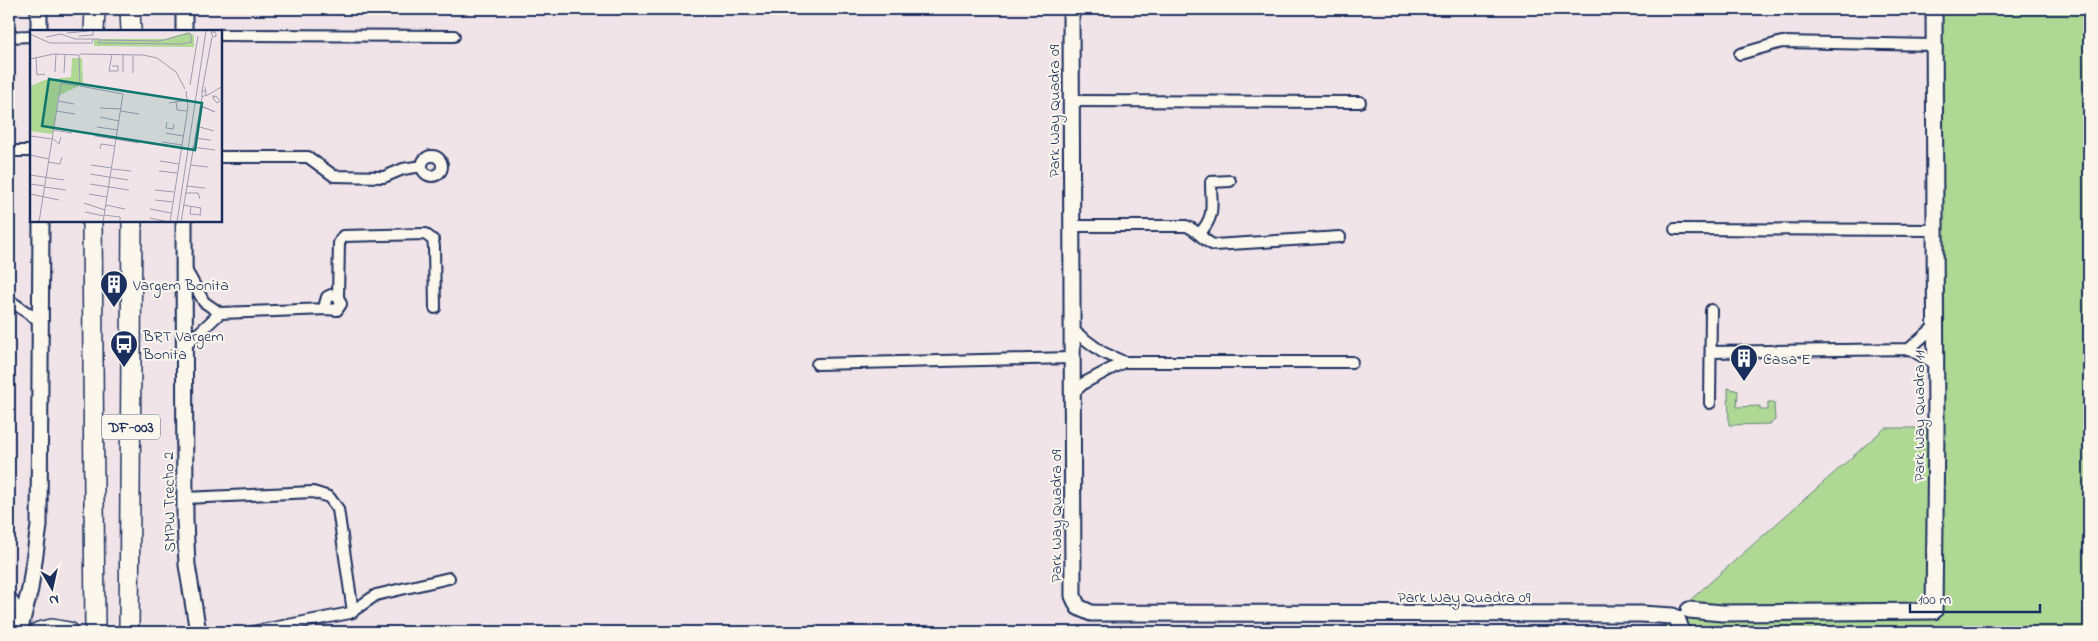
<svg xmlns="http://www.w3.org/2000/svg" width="2098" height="641" font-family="'Indie Flower',sans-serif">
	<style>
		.green { fill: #afd895; stroke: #65847a }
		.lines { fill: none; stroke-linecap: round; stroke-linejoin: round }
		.street-casing { stroke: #1b2f5e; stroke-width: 14 }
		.secondary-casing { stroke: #1b2f5e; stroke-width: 19 }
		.highway-casing { stroke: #1b2f5e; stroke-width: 22 }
		.street { stroke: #fbf7ec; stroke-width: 10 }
		.secondary { stroke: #fbf7ec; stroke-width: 15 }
		.highway { stroke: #fbf7ec; stroke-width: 19 }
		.labels { text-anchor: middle; stroke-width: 4; stroke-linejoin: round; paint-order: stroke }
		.shield { fill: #fbf7ec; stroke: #5e6b89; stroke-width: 1 }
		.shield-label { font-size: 15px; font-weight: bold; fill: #1b2f5e }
		.street-label { font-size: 16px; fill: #1b2f5e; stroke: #fbf7ec }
		.poi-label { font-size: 16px; fill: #1b2f5e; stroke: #fbf7ec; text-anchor: start }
		.inset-road { fill: none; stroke: #9b9cb1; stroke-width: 1 }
		.view { fill: #0f766e; fill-opacity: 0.15; stroke: #0f766e; stroke-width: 2.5 }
		.inset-edge { fill: none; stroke: #1b2f5e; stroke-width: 2.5 }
	</style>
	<rect width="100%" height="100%" fill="#f1e4e8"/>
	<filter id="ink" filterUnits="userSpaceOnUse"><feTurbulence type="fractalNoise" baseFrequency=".02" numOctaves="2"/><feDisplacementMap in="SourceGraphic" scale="10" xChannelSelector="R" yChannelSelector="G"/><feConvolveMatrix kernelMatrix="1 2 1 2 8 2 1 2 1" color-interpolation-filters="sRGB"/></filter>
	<g filter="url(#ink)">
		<path class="green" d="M1931 9H2089V632H1654L1885 428H1939Z
			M1728 388 1738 391 1737 407 1760 406V410H1768V402H1774L1775 420 1770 424 1729 425Z"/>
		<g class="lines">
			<g class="street-casing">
				<path id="street" d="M221 35 454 36
					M9 37 31 36
					M1740 54 1782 42 1934 45
					M1071 101 1360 102
					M9 151H31
					M422 166a10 10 0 1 1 20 0a10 10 0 1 1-20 0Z
					M221 157H308L334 176 384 177 403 169 422 166
					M1071 226H1186C1197 229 1203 241 1214 245L1340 237
					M1675 229 1935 230
					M1199 234C1216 216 1211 206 1211 182L1230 181
					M186 270 204 302 220 313 327 309
					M338 297 331 295 327 297 325 304 327 309 337 310 341 304 338 297 339 243 343 236 425 234 433 240 434 247 435 308
					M9 300 41 322
					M1071 329 1102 352 1124 362
					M184 347 220 313
					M1909 349 1935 326
					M1711 352 1909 349 1936 364
					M817 364 1071 358
					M1071 395 1084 383 1124 362H1352
					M1710 403 1711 310
					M185 498 313 492 329 497 338 509 353 612
					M10 597 23 618
					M252 632 350 613 376 595 449 578"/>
			</g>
			<g class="secondary-casing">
				<path id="secondary" d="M39 9V31
					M184 9V31
					M1071 9 1073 596 1078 607 1091 613 1641 614 1673 616
					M184 221 185 520 187 565 198 632
					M1689 610 1722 613 1934 611 1936 429 1934 9
					M1677 618 1682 632
					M19 632 30 589 39 526 41 221"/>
			</g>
			<g class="highway-casing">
				<path id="highway" d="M130 9 131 31
					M94 31 95 9
					M92 221 95 632
					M39 632 52 629 69 632
					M129 632 132 221"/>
			</g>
			<use href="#street" class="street"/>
			<use href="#secondary" class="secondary"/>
			<use href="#highway" class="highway"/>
		</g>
	</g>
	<defs>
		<g id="building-pin" transform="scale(1.4375)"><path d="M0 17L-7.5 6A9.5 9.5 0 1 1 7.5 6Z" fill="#1b2f5e" stroke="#fbf7ec"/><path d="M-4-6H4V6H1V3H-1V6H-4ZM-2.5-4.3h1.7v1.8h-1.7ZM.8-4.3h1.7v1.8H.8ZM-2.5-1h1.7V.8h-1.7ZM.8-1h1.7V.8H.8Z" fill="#fff"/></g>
		<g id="bus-pin" transform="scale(1.4375)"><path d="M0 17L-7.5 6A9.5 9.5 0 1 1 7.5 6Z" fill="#1b2f5e" stroke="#fbf7ec"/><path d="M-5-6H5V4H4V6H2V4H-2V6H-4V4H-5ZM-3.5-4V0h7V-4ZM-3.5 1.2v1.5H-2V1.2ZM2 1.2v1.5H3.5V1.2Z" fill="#fff"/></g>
	</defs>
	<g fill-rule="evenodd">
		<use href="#building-pin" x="114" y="284"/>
		<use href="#bus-pin" x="124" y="344"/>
		<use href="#building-pin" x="1744" y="358"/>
	</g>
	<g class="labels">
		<rect class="shield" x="102" y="414.5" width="58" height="25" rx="4"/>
		<g class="shield-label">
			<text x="131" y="432">DF-003</text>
		</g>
		<g class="street-label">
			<text transform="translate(1053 111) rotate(-90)" y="6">Park Way Quadra 09</text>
			<text transform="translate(1918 416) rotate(-90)" y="6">Park Way Quadra 11</text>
			<text transform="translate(168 502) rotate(-91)" y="6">SMPW Trecho 2</text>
			<text transform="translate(1055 516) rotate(-90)" y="6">Park Way Quadra 09</text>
			<text x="1464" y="602">Park Way Quadra 09</text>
		</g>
		<g class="poi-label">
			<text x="133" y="290">Vargem Bonita</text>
			<text x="143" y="341">BRT Vargem<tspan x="143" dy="18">Bonita</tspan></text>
			<text x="1763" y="364">Casa E</text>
		</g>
	</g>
	<g transform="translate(30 30)">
		<rect width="192" height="192" fill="#f1e4e8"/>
		<path d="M158 2 164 5V17L64 16V9H135ZM42 28H52L53 54 28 66 23 104 0 101V56L15 50 41 47Z" fill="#afd895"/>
		<path class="inset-road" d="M184 1 186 4V6L183 7 181 2H185M37 3 59 1M160 3 162 12 151 14 68 13 70 10 130 11ZM0 4 20 13H62L63 9M31 4 45 9H70M49 6 63 5V1M16 7 31 4M50 24 113 25 127 28 146 42 155 59M82 24 79 41H88V36H82M93 24V42M49 25 50 55M103 25V43M6 27 7 45 15 44M0 29 24 24 49 25M25 42 26 24M34 43 35 24M160 55 168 6M50 56 93 64 73 192M175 57 176 65 172 67V61H176M172 61 182 7M183 65V68L187 73 190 71 186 66 183 67M176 66 193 56M28 71 44 74M146 71 147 80 157 81M139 73 158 70M169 77H174L185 82 173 77M70 78 91 79M26 81 45 84M91 81 109 84M70 87 89 91M137 92 136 98 143 99 144 94M166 96 184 101M67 97 88 100M23 100 42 103M136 103 153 106M1 106 22 109M65 106 109 113M22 108 29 114 31 107M164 108 181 110M132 112 152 115M162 117 185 120M70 119 71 114 85 116M0 125 19 129M130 131 149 134M18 132 30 134 32 127M61 135 82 138M160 135 178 137M82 139 101 141M129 141 147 143M60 144 98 150M0 145 34 150M0 154 15 156M60 154 79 157M156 156 175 158M14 157 36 160M79 157 99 160M125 160 144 162M155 163H168L170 169M0 164 29 170M59 164 77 167M125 170 143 172M54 173 75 180M76 175 95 179M153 175 171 178 170 185M161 177 160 184 171 185M120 179 141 183M55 182 74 186M74 185 90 187V191M120 188 139 192M9 192 31 53 49 56M140 192 158 77 156 61M147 192 176 1M151 192 172 67"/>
		<path class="view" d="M19 49 172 73 165 120 12 96Z"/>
		<rect width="192" height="192" class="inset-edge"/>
	</g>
	<rect width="2098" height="641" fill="none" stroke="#fbf7ec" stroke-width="30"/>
	<rect x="15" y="15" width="2068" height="611" fill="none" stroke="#1b2f5e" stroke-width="2" filter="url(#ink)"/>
	<g transform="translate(52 588) rotate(171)" stroke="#fbf7ec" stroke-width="4" paint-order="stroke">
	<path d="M0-4L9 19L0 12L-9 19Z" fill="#1b2f5e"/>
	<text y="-8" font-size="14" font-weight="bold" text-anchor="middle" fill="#1b2f5e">N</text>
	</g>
	<path d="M1910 604v8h130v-8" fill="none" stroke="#1b2f5e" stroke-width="2.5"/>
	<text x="1918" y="604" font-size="15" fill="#1b2f5e" stroke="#fbf7ec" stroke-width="4" paint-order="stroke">100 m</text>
</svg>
